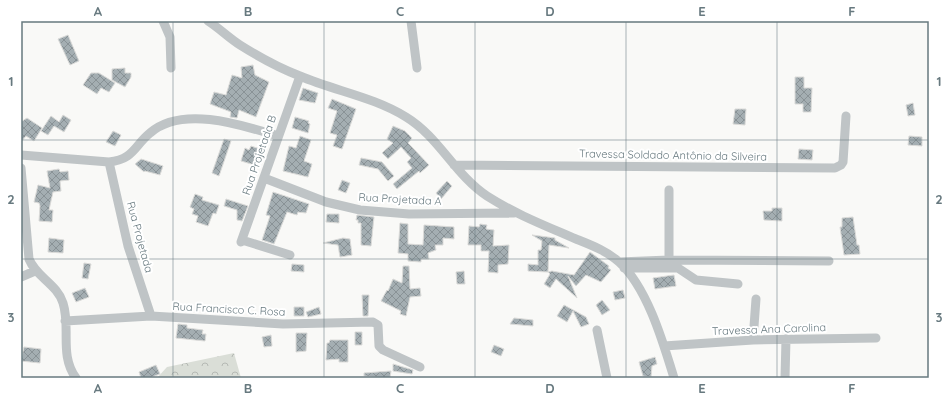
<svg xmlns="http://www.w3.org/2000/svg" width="950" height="399" font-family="Quicksand,sans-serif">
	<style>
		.forest { fill: url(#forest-crowns) }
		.building { fill: url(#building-cross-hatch); stroke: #dbdbd9 }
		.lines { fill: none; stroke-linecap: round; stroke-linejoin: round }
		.minor { stroke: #bfc4c6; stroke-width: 9 }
		.grid { fill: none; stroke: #67797f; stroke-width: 1; stroke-opacity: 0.55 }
		.labels { text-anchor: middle; stroke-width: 4; stroke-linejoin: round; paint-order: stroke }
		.street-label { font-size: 11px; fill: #67797f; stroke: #fff }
		.neatline { fill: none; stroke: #67797f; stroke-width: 1.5 }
		.grid-label { font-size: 13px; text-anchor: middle; font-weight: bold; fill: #67797f }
	</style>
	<defs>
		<pattern id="forest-crowns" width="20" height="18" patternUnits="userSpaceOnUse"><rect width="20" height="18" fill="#daded7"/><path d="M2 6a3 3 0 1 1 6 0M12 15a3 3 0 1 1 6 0" fill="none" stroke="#b5b9b4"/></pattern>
		<pattern id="building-cross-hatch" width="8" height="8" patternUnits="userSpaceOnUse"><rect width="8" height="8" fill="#a4aeb2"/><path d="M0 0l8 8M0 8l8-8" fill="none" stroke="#899296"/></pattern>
	</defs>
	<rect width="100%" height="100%" fill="#f9f9f7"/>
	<path class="forest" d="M234 353 241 378H157L167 367Z"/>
	<path class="building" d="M68 35 79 61 70 65 58 39Z
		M253 65 255 75 269 82 256 117 239 110 237 118 230 117 231 112 210 104 214 92 226 95 232 75 242 78 241 67Z
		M125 68V73H131V77L125 87 112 80V69Z
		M91 73H99L115 83 109 92 101 88 97 94 83 85Z
		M795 77H804V88H812L811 112H803V104H795Z
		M303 88 318 93 315 103 299 100Z
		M332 99 356 109 342 149 333 146 337 135 330 133 337 111 328 108Z
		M913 103 915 115 908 116 906 105Z
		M735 109H746L745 125 733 124Z
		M63 115 71 120 64 132 54 126 48 135 41 131 51 116 59 122Z
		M295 117 309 121 308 123 310 124 308 133 292 128Z
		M27 118 42 128 34 141 26 136 21 142V122Z
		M393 126 405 131 412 138 408 143 429 165 420 173 419 171 397 189 393 184 412 168 407 162 411 158 401 147 388 159 382 153 393 143 387 139Z
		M113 131 121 135 115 146 106 142Z
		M300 136 311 140 304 161 312 164 308 177 283 171 289 146 296 148Z
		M909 136 922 137V146L908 145Z
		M224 139 231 141 219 176 212 173Z
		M251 146 260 149 258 153 262 154 258 166 241 161 245 148 249 150Z
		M799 149 813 150 812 160 798 159Z
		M361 158 382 162 394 176 388 181 378 169 359 165Z
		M141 159 163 166 160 175 145 171 144 172 135 164Z
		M59 169 60 172 68 171 69 180 60 181 61 191 53 192 49 210H53L52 222 39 221 40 206 39 203 34 202 38 185 50 188 47 171Z
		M342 180 350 183 346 193 338 190Z
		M447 181 452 186 441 199 436 193Z
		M273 192 309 204 306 213 298 212 297 215 287 212 274 244 262 240 270 216 266 215Z
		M195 194 203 197 202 200 219 205 216 214 213 213 208 226 196 222 198 216 192 214 194 209 190 207Z
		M226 199 248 206 242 221 237 220V210L224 206Z
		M772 208H782V221L764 220 763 211H772Z
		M327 214H339V223L326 222Z
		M357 215 374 217 371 246 361 245V223H358V220H356Z
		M853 217 857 245H859L860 254 844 255 840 227H842V218Z
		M400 223 408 224V244L423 245 424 225 454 227V239L443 238V245H435L436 250 428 253 429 259H421V262L408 261V254L398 253Z
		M480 224 487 225 486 229 494 230 493 246 509 245 508 264 498 265V273L488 272 489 251H481V245H468L469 226 479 227Z
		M532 235 555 238V240L569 248 549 245 548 272 552 271 574 275 590 252 609 266 608 268 611 270 601 282 586 275 576 286 568 276 577 298 556 279 550 288 544 284 550 274 548 272 528 271V264L538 265V250H541L542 241Z
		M49 238 64 240 63 253 48 252Z
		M343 238 350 239 352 255 340 257 338 245 323 243Z
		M84 263 91 264 88 279 82 278Z
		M292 264 304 265V272L291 271Z
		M403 266H409L410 289 420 288 421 296 410 297 406 316 400 314 401 311 381 301 387 290 388 291 393 279 402 283Z
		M464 271 465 284H457L456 272Z
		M674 275 676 286 655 289 653 278Z
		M85 288 89 297 76 302 72 293Z
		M623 290 625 298 615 300 613 292Z
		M362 295H369L368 316H363Z
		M602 300 610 310 602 315 596 305Z
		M564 305 586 317 589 324 581 327 573 311 567 322 557 316Z
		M294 307H304V316H294Z
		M319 307 321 314 308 317 306 312Z
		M514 318 533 320V326L510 324Z
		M178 324 187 325V328L203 330 202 334H206L205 341 176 338Z
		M355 332H362V345H355Z
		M296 333H307L306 351 296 352Z
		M271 335 272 346 264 347 262 337Z
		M330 340H348V362H339V359L326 360 327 343H329Z
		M494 345 504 349 501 356 491 352Z
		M24 347 41 349 40 363 21 361Z
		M655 357 657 364 652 366 651 377 643 376 639 362Z
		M393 364 413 370 412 374 393 371Z
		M156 365 160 374 149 378H141L139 372Z
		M391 371 390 378 364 376V373Z"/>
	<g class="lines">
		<path class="minor" d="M163 21 170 37 171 68
			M208 21C219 28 229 38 240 45 259 57 279 68 300 76 335 91 374 97 406 117 439 137 455 175 487 196 515 214 546 226 576 239 591 245 607 251 619 262 647 287 663 342 674 378
			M411 21 417 68
			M21 155 109 162C134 159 134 146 150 133 182 105 242 125 278 136
			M109 162 128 246 151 316
			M454 165 835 168 841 165 843 162 846 116
			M21 168 29 259C36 277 57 284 63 303 71 328 59 355 76 378
			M264 178 326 202 360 210 409 214 514 213
			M669 190V260
			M242 240 290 255
			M241 242 300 76
			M619 262 669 260 829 261
			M624 268H678L696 280 738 284
			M21 277 35 271
			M65 321 151 316 283 324 373 322 378 325 379 346 383 350 420 367
			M597 330 607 378
			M753 340 756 299
			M664 346 753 340 876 338
			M785 378 786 339"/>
	</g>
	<path class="grid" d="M173 21V378M324 21V378M475 21V378M626 21V378M777 21V378M21 140H929M21 259H929"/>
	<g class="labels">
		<g class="street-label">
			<text transform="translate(259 155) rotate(-71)" y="4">Rua Projetada B</text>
			<text transform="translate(673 155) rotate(1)" y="4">Travessa Soldado Antônio da Silveira</text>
			<text transform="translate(400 199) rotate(3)" y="4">Rua Projetada A</text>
			<text transform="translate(140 237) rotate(75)" y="4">Rua Projetada</text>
			<text transform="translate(229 309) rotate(3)" y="4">Rua Francisco C. Rosa</text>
			<text transform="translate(769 329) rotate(-2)" y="4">Travessa Ana Carolina</text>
		</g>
	</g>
	<rect width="950" height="399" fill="none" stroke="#ffffff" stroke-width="44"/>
	<rect x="22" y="22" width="906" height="355" class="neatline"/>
	<g class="grid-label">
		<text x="98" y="16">A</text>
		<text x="248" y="16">B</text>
		<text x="400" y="16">C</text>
		<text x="550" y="16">D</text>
		<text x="702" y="16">E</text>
		<text x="852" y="16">F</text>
		<text x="11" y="86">1</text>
		<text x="939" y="86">1</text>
		<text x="11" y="204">2</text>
		<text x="939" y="204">2</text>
		<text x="11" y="322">3</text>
		<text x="939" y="322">3</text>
		<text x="98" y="393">A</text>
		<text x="248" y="393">B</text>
		<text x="400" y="393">C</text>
		<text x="550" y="393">D</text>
		<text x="702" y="393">E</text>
		<text x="852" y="393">F</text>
	</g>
</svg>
